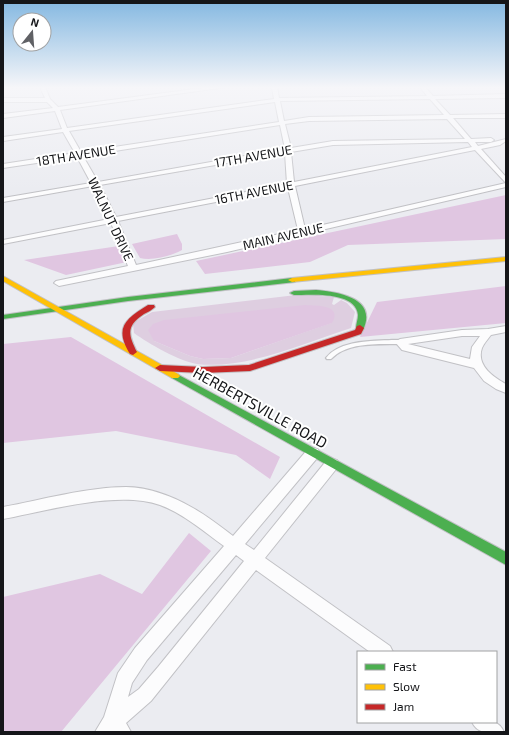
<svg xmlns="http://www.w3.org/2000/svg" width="509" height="735" font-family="'Exo 2',sans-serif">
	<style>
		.green { fill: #decee0; fill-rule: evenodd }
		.forest { fill: #e0c6e1 }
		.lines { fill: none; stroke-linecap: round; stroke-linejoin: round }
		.lane-casing { stroke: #c1c1c5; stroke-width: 2.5 }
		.street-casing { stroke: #c1c1c5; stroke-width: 2 }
		.fast-casing { stroke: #c1c1c5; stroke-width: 2 }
		.slow-casing { stroke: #c1c1c5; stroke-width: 2 }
		.jam-casing { stroke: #c1c1c5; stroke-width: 2 }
		.lane { fill: #fcfcfd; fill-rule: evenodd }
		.street { fill: #fcfcfd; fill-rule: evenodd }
		.fast { fill: #4caf50; fill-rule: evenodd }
		.slow { fill: #ffc107; fill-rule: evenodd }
		.jam { fill: #c62828; fill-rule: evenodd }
		.labels { text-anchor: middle; stroke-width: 4; stroke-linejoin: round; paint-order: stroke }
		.far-street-label { font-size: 13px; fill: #151619; stroke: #fff }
		.street-label { font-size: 15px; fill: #151619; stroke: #fff }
	</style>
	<rect width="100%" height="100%" fill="#ebecf1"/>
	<path class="green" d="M296 295 334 297 332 304 334 305 341 300 347 303 355 312 351 328C305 343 245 370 197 364 179 361 149 344 134 333L133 323 152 312ZM331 323 231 358 203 359 190 356 154 341Z"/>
	<path class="forest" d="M506 195V239L348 245 310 262 205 274 196 261Z
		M177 234 182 244V250C171 256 152 261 140 258L132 244Z
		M119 246 127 262 66 275 24 260Z
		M506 286V323L360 337 377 302Z
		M305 305C316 306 343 304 332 323L231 358 203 359 190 356 154 341 148 330 153 324 164 320Z
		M71 337 280 457 270 479 236 455 116 431 3 443V344Z
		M189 533 211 551 61 732H3V597L100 574 142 594Z"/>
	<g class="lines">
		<g class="lane-casing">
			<path id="lane" d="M392 340H400L403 342 400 344C378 344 347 342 331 359H327L326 358C340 340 372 341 392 340Z"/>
		</g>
		<g class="street-casing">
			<path id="street" d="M40 87H45L50 99 58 107 210 87H227L60 110 67 128 274 99 272 87H277L279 98 427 96 420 87H425L433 96 506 94V98L435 99 450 115 506 114V118H453L471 139 491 138 494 140 491 142H475L478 146 506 139V141L500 145 481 149 506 177V187L227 252 59 286 54 283 56 281 128 266 111 223 3 244V240L109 219 93 186 3 202V198L91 183 77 157 3 168V164L75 153 63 132 3 141V137L62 129 55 111 3 118V114L53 108 47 102H3V98H45ZM430 99 444 115 309 117 284 121 280 101ZM275 102 279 122 81 152 69 131ZM447 119 465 139 333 141 291 148 285 124 309 121ZM280 125 285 149 98 182 83 156ZM468 142 472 147 294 182 291 152 333 145ZM475 150 506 183 305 229 295 186ZM285 153 287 184 116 217 100 185ZM288 188 298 230 136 265 118 221Z
				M506 326V332L491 335C488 339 484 343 482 348 476 365 493 377 506 384V393L496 389 484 381 474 368 402 350 395 342 400 339 462 330 488 329ZM462 336H480L472 347 470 359 408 344Z
				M313 448 318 449 319 453 318 457 245 544 254 550 327 460 332 459 337 460 339 464 337 468 265 558 390 646 393 652H370L256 570 151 701 126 723 131 732H95L104 717 118 673 135 648 224 546C203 531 184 514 160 505 118 490 46 511 3 519V507C41 500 88 487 126 487 149 487 174 497 193 508 207 516 220 526 233 536L308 449ZM236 555 244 561 158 667 139 689 128 697 132 683 147 660Z
				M472 722C486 722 497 717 504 732 490 732 478 735 472 722Z"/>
		</g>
		<g class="fast-casing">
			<path id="fast" d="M292 278H295V282L128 301 3 319V315L128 297Z
				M316 290C338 292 378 298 363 330L360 331 356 328C356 324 358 319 358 315 356 291 311 295 294 295L290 293 294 291Z
				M175 373 506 552V565L172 378 170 376 172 374Z"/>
		</g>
		<g class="slow-casing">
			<path id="slow" d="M506 257V261L292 282 288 280 292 278Z
				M3 276 178 374 180 376 178 378H172L3 281Z"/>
		</g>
		<g class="jam-casing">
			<path id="jam" d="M148 305H154L155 307C152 310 148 312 144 314 126 326 128 334 137 352L133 355 130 354C114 328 125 319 148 305Z
				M360 325 364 328 361 334 250 371 203 373 160 371 155 368 160 365 203 367 249 365 355 330 357 326Z"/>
		</g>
		<use href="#lane" class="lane"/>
		<use href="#street" class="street"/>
		<use href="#fast" class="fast"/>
		<use href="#slow" class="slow"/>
		<use href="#jam" class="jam"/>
	</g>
	<linearGradient id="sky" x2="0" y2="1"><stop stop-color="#84b8e1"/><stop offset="0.46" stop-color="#f6f6f9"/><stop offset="1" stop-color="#f6f6f9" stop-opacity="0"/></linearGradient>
	<rect width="509" height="190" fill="url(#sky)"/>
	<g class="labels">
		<g class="far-street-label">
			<text transform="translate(76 155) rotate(-9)" y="5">18TH AVENUE</text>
			<text transform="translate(253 156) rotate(-10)" y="5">17TH AVENUE</text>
			<text transform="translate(254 192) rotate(-11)" y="5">16TH AVENUE</text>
			<text transform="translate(111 219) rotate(65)" y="5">WALNUT DRIVE</text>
			<text transform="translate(283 236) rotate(-13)" y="5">MAIN AVENUE</text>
		</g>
		<g class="street-label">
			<text transform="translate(260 408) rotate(29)" y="5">HERBERTSVILLE ROAD</text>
		</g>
	</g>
	<rect width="509" height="735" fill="none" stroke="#151619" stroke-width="8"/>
	<rect x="357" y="651" width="140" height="72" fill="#ffffff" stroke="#a1a2a3"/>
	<rect x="365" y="664" width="20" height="6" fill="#4caf50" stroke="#a1a2a3"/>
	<text x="393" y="671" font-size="12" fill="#151619">Fast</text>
	<rect x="365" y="684" width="20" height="6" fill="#ffc107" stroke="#a1a2a3"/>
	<text x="393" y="691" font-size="12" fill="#151619">Slow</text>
	<rect x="365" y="704" width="20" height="6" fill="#c62828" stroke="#a1a2a3"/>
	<text x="393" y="711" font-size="12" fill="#151619">Jam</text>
	<g transform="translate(32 32) rotate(17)"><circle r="19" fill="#ffffff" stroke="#a1a2a3"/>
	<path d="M0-3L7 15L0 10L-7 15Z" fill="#606165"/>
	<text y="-6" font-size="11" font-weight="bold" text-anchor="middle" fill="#151619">N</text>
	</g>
</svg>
